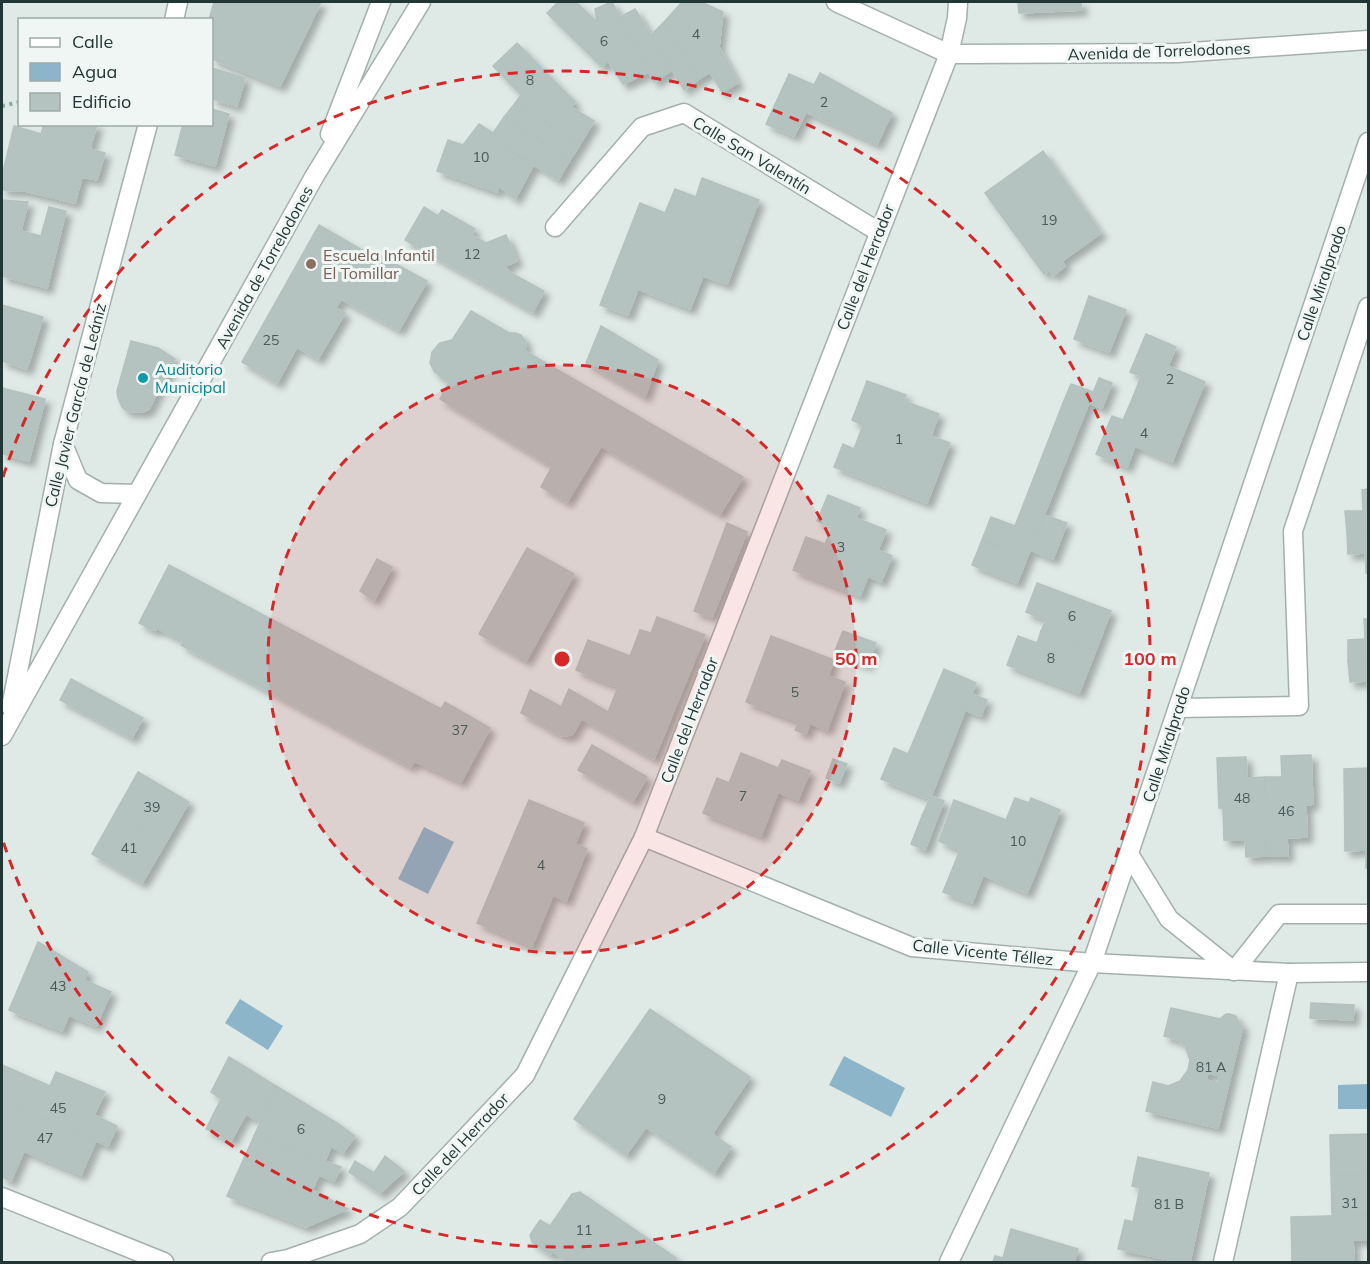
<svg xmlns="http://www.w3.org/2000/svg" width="1370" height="1264" font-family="Mulish,sans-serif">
  <defs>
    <filter id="shadow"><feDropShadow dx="5.5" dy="5.5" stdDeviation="3" flood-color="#0004"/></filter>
  </defs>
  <rect width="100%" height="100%" fill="#dfe9e6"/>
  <g fill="#8db5c9">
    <polygon points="424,827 454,842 428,894 398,879"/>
    <polygon points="240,999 283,1026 268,1050 225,1023"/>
    <polygon points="844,1056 905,1088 891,1117 829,1085"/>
    <polygon points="1368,1084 1368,1109 1338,1109 1338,1085"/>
  </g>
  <g fill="#b5c3c0" stroke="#b3c2be" stroke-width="1.5" fill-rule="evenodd" filter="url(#shadow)">
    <polygon points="214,2 321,2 280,86 212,59 212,20 209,20"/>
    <polygon points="558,2 576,2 597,22 595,9 612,2 649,72 623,84 608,61 602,67 547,13"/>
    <polygon points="682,2 701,2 723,12 719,47 738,83 722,92 710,72 699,79 664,22"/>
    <polygon points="1018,2 1081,2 1082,10 1019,13"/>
    <polygon points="635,9 672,70 654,82 620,17"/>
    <polygon points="664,22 699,79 684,90 651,35"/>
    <polygon points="517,43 575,102 571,107 594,121 579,146 516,102 521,95 493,66"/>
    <polygon points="212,68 245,78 237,106 212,99"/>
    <polygon points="820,73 892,113 877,144 806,112 794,136 766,124 789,74 814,85"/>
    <polygon points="516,102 579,146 570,160 504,117"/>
    <polygon points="212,109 229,114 215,166 175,155 183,124 212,124"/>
    <polygon points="504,117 570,160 558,180 505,147 508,143 493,133"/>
    <polygon points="44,124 97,124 90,149 105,153 97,180 82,177 75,203 25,191 2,190 2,176 14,126 41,134"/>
    <polygon points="479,124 508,143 505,147 533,166 515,199 499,186 497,192 437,171 448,140 463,145"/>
    <polygon points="1043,151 1101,233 1062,261 1065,266 1053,276 1049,270 1044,274 985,193"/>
    <polygon points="702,178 759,200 727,284 703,276 690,309 638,289 628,315 600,305 640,203 665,213 675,189 696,197"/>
    <polygon points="2,200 28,202 21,231 41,236 49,207 66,211 47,288 2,276"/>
    <polygon points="424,207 438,216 442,210 475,229 471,235 486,243 506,235 517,261 505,266 509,272 544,291 533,312 405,240"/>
    <polygon points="319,225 374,257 376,253 427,281 399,330 341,299 336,308 345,313 318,359 297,347 277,383 242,362"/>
    <polygon points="1089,296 1126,310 1109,352 1074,339"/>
    <polygon points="2,305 43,317 27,369 2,361"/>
    <polygon points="471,311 509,333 516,333 521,335 526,342 525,351 743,477 720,514 601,446 567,502 541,487 552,466 440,399 450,380 443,379 434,371 430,363 432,352 440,343 452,340"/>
    <polygon points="601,326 658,360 645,397 586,363"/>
    <polygon points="1146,334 1176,347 1168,366 1205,382 1189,420 1133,397 1141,376 1130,372"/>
    <polygon points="131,341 158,348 175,359 149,409 143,412 127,411 122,407 118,398 117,391"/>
    <polygon points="1099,378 1112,383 1102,408 1089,403"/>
    <polygon points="867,381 906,395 904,401 939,414 931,436 950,443 927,503 834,467 843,444 854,449 863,425 852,420"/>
    <polygon points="1071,384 1093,392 1086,410 1063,403"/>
    <polygon points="2,388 45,399 29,461 2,454"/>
    <polygon points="1133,397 1189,420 1172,462 1135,446 1127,467 1096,454 1112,416 1123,420"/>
    <polygon points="1063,403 1086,410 1027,558 982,540 991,517 1015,526"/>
    <polygon points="1368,489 1368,531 1347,532 1345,511 1363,511 1362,490"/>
    <polygon points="828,495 860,508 856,518 886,530 878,550 892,556 881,582 868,576 860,596 793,570 806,537 825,544 832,527 817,521"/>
    <polygon points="1044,515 1067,523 1053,559 1030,550"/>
    <polygon points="727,523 747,532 712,617 694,611"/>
    <polygon points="1368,531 1368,573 1366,573 1365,553 1348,554 1347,532"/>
    <polygon points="982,540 1027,558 1017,583 972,565"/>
    <polygon points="527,548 574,574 526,661 479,634"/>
    <polygon points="377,559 392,567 374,601 360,591"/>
    <polygon points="169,565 441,709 445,702 490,728 461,782 414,761 411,767 181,645 184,641 159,629 152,630 139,623"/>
    <polygon points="1037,583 1111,611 1096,650 1041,631 1046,620 1026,612"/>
    <polygon points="657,617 705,635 654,759 561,707 569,689 608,712 618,687 576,670 588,640 630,656 640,630 651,633"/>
    <polygon points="1364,619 1368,619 1368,660 1348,661 1348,640 1365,639"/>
    <polygon points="843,631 876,643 867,665 834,653"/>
    <polygon points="1041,631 1096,650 1079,693 1007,665 1018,636 1037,643"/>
    <polygon points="771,636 834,660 828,676 845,682 827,730 810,723 806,734 795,730 799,722 746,702"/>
    <polygon points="1360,660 1368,660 1368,702 1367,681 1350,682 1348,661"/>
    <polygon points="944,669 976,683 930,799 881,779 894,748 908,754"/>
    <polygon points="71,679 143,718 132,738 60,700"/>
    <polygon points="530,690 582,718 572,735 562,736 521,713"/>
    <polygon points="971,694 987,700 981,716 965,710"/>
    <polygon points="592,745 647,777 633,801 578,770"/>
    <polygon points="741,753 778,768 782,760 810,771 798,800 778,792 761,836 703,813 717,778 729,783"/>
    <polygon points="1311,755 1313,804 1306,805 1307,837 1287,838 1288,856 1266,856 1265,777 1282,777 1281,756"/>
    <polygon points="1246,757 1247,778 1265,777 1266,856 1246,857 1245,840 1224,840 1223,808 1219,808 1217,758"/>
    <polygon points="833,759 847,764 839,783 826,778"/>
    <polygon points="1368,768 1368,868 1366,868 1366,850 1345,851 1344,769"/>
    <polygon points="138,772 189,802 166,842 115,813"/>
    <polygon points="931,796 944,801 936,821 922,816"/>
    <polygon points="1015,798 1029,803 1031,798 1060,810 1041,859 945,825 954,800 1006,820"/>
    <polygon points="529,800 584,823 575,844 587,849 566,901 553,895 532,946 477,923"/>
    <polygon points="115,813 166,842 142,883 92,854"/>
    <polygon points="922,816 936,821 925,850 911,844"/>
    <polygon points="945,825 1041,859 1027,893 983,875 972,903 943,892 960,850 939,841"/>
    <polygon points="38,942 88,972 84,980 111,992 96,1026 69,1015 62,1031 9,1010"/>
    <polygon points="1311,1003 1354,1005 1353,1020 1310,1018"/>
    <path d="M1171,1008L1220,1019L1226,1014H1230L1236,1016L1239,1024L1243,1026L1218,1128L1146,1111L1153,1082L1168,1086L1180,1081L1188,1070L1190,1060L1185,1046L1178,1040L1164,1036ZM1208,1073L1220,1076L1218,1083L1206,1080Z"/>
    <polygon points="650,1009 750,1077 712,1134 731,1147 714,1173 646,1127 626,1155 574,1119"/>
    <polygon points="229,1057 276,1086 260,1122 246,1114 231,1141 206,1129 221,1099 211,1092"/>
    <polygon points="2,1065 50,1086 56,1072 105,1092 94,1115 117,1126 108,1146 2,1101"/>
    <polygon points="276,1086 337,1123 355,1136 343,1153 331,1146 325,1161 254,1136"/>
    <polygon points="2,1101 96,1141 81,1175 24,1151 11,1181 2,1177"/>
    <polygon points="1368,1134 1368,1175 1331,1175 1330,1135"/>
    <polygon points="254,1136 341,1167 334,1181 319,1175 312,1190 348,1209 306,1227 227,1196"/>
    <polygon points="385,1156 404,1171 380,1193 349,1172 355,1161 374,1173"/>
    <polygon points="1138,1157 1209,1173 1190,1262 1179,1262 1118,1249 1125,1220 1133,1222 1140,1188 1132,1186"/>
    <polygon points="1331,1175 1368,1175 1368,1215 1332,1216"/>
    <polygon points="580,1192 676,1258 673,1262 569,1262 552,1251 550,1255 532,1242 530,1235 540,1220 550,1226 572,1194"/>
    <polygon points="1368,1215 1368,1240 1353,1240 1354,1256 1292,1258 1291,1217"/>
    <polygon points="1011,1229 1078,1249 1074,1262 993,1262 995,1256 1003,1258"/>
    <polygon points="1354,1256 1354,1262 1292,1262 1292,1258"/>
  </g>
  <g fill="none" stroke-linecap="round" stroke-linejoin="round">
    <defs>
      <g id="service">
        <polyline points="1178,708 1299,706 1293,531 1368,307"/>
        <polyline points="1234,971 1279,914 1368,914"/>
      </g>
      <g id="minor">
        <polyline points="836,2 949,54 1177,53 1368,40"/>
        <polyline points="174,20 178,2"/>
        <polyline points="330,134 381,2"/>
        <polyline points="555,227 642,127 684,113 879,232"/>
        <polyline points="63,444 78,480 101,493 137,494"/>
        <polyline points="11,707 63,444 148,124"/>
        <polyline points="2,736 314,177 421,2"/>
        <polyline points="644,837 912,947 1092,963 1289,973 1368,972"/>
        <polyline points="1129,854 1169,919 1234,971"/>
        <polyline points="2,1197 164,1262"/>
        <polyline points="271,1262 288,1259 360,1234 400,1207 525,1075 644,837 949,54 957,18 958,2"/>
        <polyline points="949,1262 1092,963 1368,142"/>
        <polyline points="1223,1262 1289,973"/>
      </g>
    </defs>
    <use href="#service" stroke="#a3b0ad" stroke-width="21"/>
    <use href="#minor" stroke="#a3b0ad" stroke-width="21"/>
    <polyline stroke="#83a9a4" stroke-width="4" stroke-dasharray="3 4.5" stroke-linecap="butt" points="2,106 20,102"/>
    <use href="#service" stroke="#fff" stroke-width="18"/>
    <use href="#minor" stroke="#fff" stroke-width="18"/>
  </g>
  <circle cx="562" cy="659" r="294" fill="#d62828" fill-opacity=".12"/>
  <g fill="none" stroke="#d62828" stroke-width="3" stroke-dasharray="10 8">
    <circle cx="562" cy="659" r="294"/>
    <path d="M3 477A588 588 0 1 1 3 841"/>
  </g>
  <circle fill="#8d6e63" stroke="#eff6f4" stroke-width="2" cx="311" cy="264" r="6"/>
  <circle fill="#0f9aa8" stroke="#eff6f4" stroke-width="2" cx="143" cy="378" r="6"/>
  <g text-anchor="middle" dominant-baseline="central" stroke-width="6" stroke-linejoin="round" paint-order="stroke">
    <g font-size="14" fill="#475a58">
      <text x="696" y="34">4</text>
      <text x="604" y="41">6</text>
      <text x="530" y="80">8</text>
      <text x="824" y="102">2</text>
      <text x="481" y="157">10</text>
      <text x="1049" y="220">19</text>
      <text x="472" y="254">12</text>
      <text x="271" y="340">25</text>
      <text x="1170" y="379">2</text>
      <text x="1144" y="433">4</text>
      <text x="899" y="439">1</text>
      <text x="841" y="547">3</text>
      <text x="1072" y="616">6</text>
      <text x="1051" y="658">8</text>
      <text x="795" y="692">5</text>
      <text x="460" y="730">37</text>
      <text x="743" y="796">7</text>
      <text x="1242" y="798">48</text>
      <text x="152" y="807">39</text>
      <text x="1286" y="811">46</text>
      <text x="1018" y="841">10</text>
      <text x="129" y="848">41</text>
      <text x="541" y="865">4</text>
      <text x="58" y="986">43</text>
      <text x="1211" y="1067">81 A</text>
      <text x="662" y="1099">9</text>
      <text x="58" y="1108">45</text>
      <text x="301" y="1129">6</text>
      <text x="45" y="1138">47</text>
      <text x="1350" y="1203">31</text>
      <text x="1169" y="1204">81 B</text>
      <text x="584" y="1230">11</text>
    </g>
    <g font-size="16" fill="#223735" stroke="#eff6f4">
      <text transform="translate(1159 51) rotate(-2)">Avenida de Torrelodones</text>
      <text transform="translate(752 155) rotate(31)">Calle San Valentín</text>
      <text transform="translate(264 267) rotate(-61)">Avenida de Torrelodones</text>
      <text transform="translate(865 267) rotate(-69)">Calle del Herrador</text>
      <text transform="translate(1321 283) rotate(-71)">Calle Miralprado</text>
      <text transform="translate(75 405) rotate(-76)">Calle Javier García de Leániz</text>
      <text transform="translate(689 720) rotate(-69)">Calle del Herrador</text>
      <text transform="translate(1166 744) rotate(-72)">Calle Miralprado</text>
      <text transform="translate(983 952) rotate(6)">Calle Vicente Téllez</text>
      <text transform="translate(460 1144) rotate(-47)">Calle del Herrador</text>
    </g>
    <g font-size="16" fill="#785e54" stroke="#eff6f4" text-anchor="start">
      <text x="323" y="255">Escuela Infantil<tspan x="323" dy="18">El Tomillar</tspan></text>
    </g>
    <g font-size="16" fill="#0d838f" stroke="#eff6f4" text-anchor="start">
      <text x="155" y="369">Auditorio<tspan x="155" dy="18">Municipal</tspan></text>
    </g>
  </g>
  <circle cx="562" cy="659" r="9" fill="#d62828" stroke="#eff6f4" stroke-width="3"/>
  <g font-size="18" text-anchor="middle" font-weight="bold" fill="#d62828" stroke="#eff6f4" stroke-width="6" stroke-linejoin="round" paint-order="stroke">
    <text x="856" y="665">50 m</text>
    <text x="1150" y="665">100 m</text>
  </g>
  <rect width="1370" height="1264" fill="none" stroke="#223735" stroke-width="6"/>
  <rect x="18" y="18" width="195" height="108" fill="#eff6f4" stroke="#9daaa8" stroke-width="1.5"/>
  <rect x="30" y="38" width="30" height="9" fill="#ffffff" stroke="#9daaa8" stroke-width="1.5"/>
  <text x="72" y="48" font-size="18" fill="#223735">Calle</text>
  <rect x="30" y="63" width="30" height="18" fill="#8db5c9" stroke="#9daaa8" stroke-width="1.5"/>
  <text x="72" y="78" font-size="18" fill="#223735">Agua</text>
  <rect x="30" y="93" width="30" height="18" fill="#b5c3c0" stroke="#9daaa8" stroke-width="1.5"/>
  <text x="72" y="108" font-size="18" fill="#223735">Edificio</text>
</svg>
